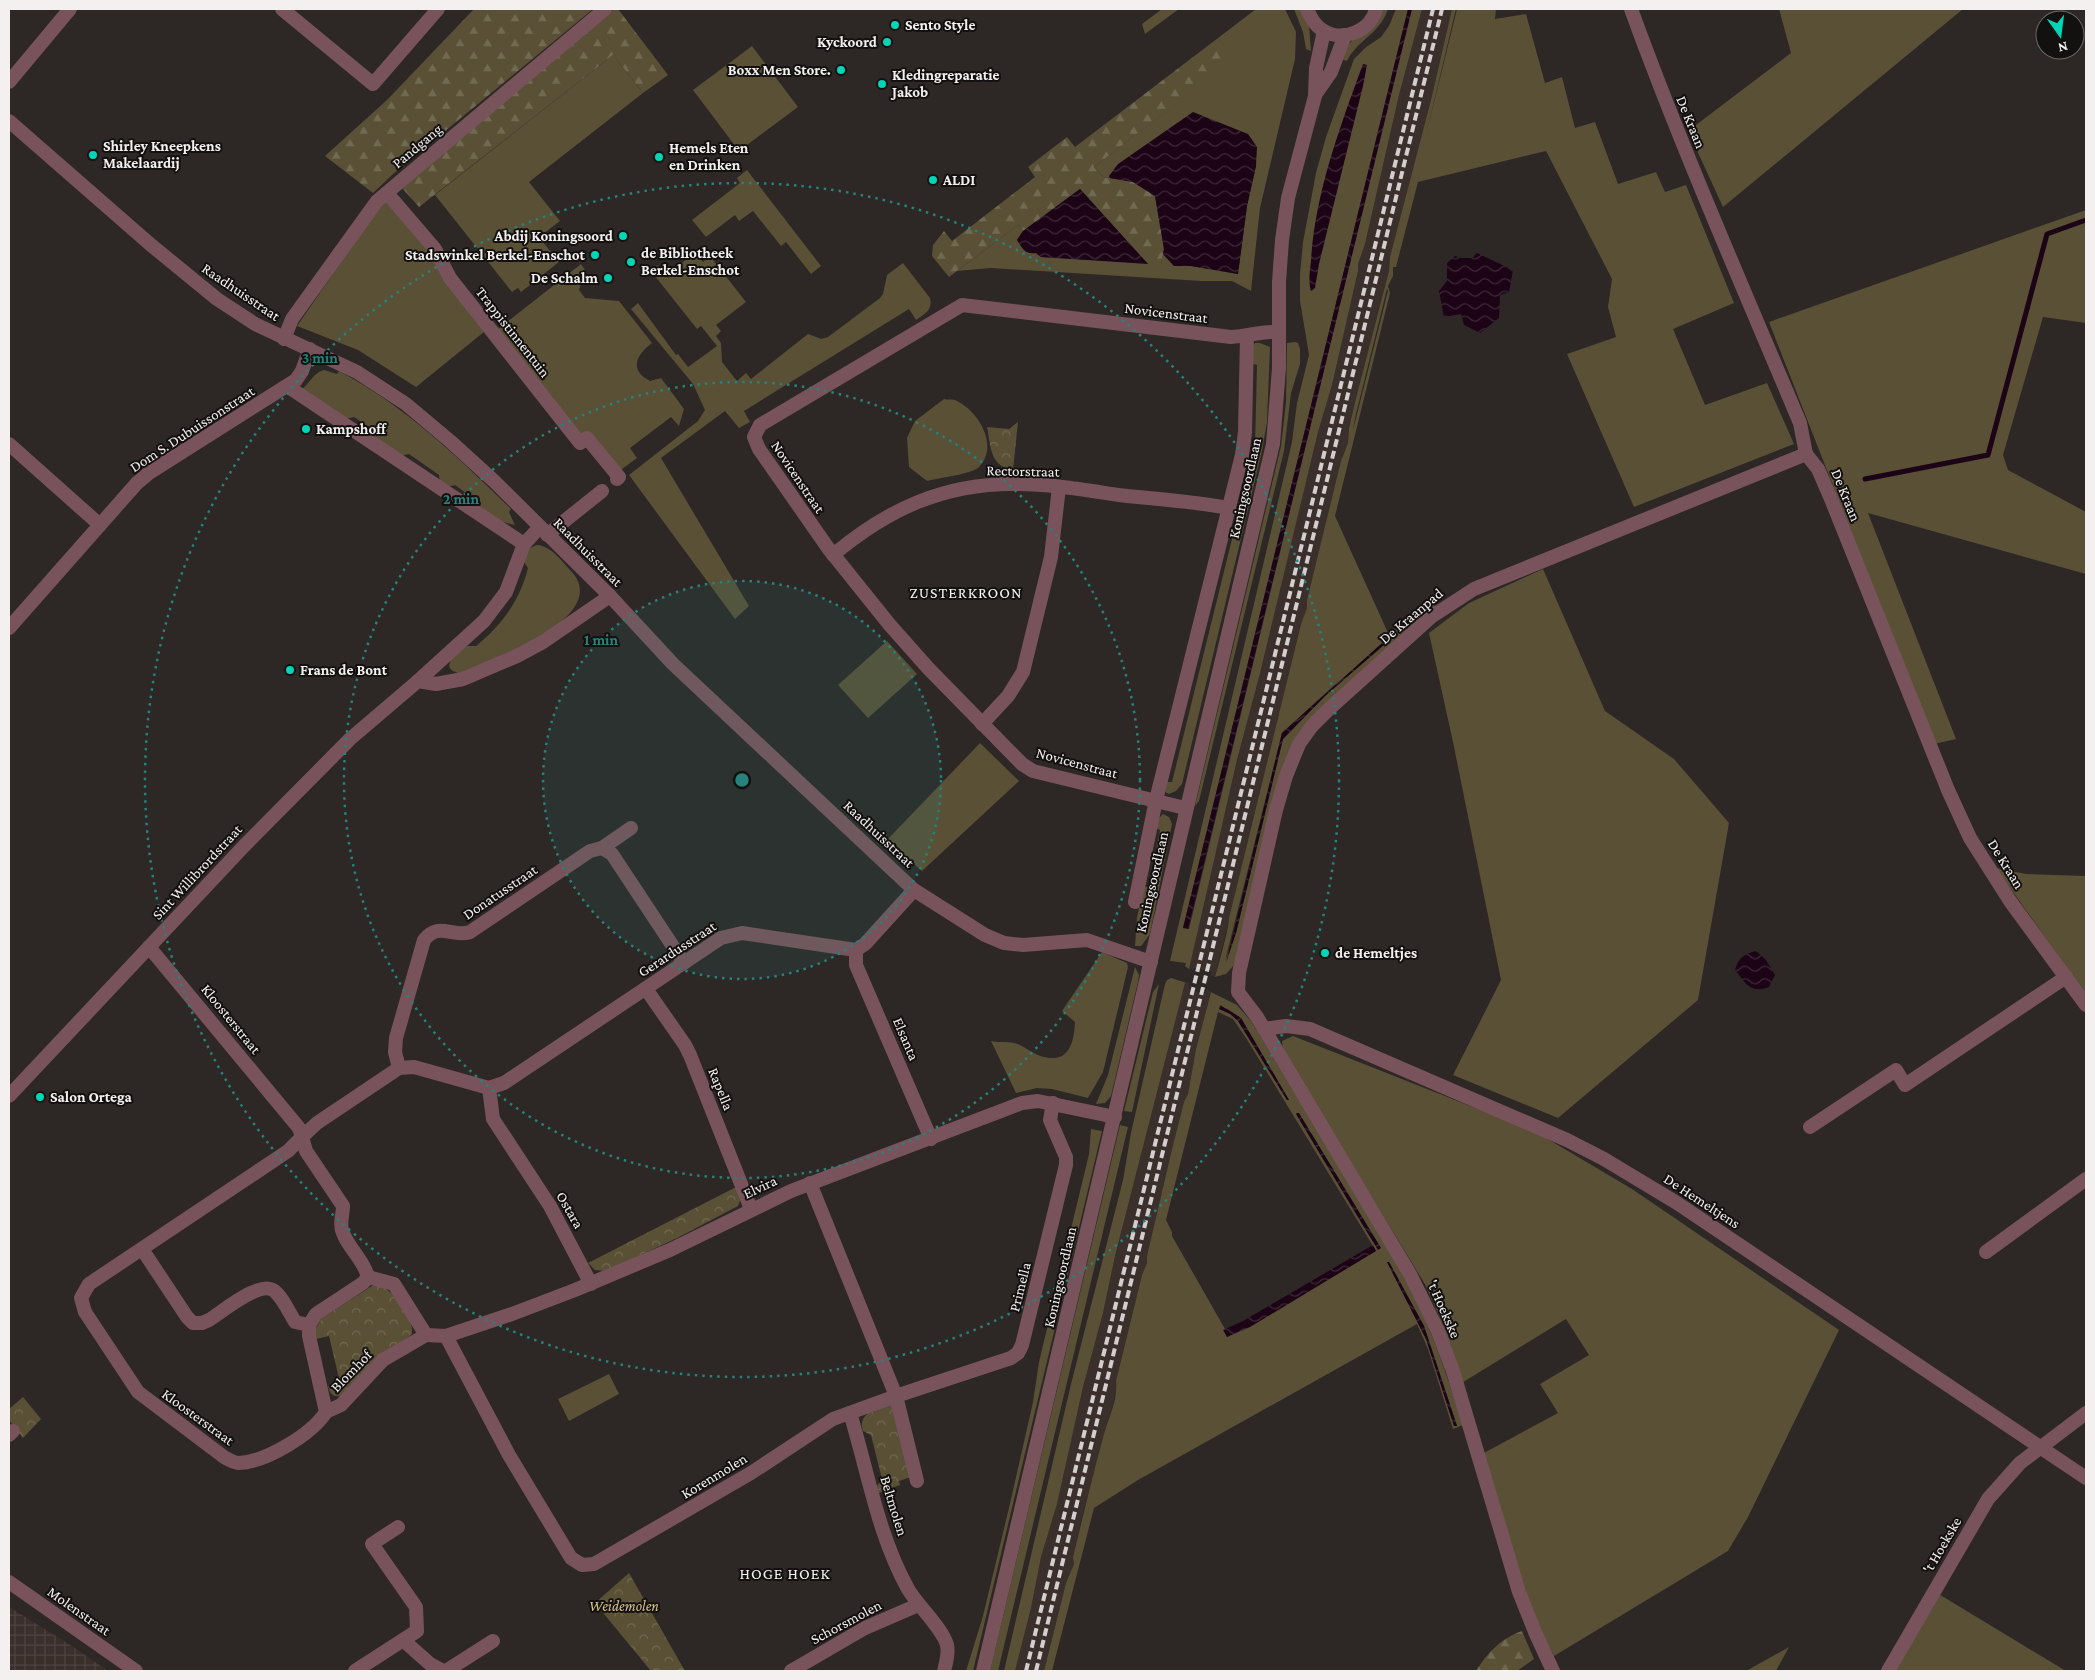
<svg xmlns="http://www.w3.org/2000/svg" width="2095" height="1680" font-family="'Crimson Pro',serif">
  <defs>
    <pattern id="industrial-grid" width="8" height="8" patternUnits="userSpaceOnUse" patternTransform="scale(1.25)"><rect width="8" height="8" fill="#3b2f2c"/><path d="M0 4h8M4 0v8" fill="none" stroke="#4e4341"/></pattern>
    <pattern id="forest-firs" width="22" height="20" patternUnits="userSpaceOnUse" patternTransform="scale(1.25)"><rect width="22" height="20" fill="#595036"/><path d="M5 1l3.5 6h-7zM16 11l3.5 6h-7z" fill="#716a53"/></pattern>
    <pattern id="park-crowns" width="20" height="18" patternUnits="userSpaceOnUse" patternTransform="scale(1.25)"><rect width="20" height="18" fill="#595036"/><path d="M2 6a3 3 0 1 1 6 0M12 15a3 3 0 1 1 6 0" fill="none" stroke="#716a53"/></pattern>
    <pattern id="water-waves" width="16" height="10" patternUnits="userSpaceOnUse" patternTransform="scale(1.25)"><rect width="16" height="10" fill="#1c0416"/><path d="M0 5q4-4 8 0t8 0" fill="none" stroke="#3e2938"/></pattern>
  </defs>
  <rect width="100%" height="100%" fill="#2d2726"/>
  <g fill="#3b2f2c">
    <polygon points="1422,9 1452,9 1431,100 1390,257 1389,271 1356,398 1349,428 1348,443 1343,455 1307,600 1307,608 1301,624 1229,918 1229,924 1226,932 1215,977 1210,975 1211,972 1194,968 1193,970 1189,969 1199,917 1318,432 1332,385 1358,271 1358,264 1365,244 1399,95"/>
    <polygon points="1185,983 1190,985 1189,990 1205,994 1206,990 1211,991 1196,1049 1188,1094 1184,1102 1172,1149 1147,1256 1147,1263 1142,1275 1116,1381 1116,1391 1109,1420 1084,1509 1073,1557 1074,1564 1066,1583 1044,1671 1015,1671 1031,1608 1041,1557 1057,1504 1083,1387 1103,1313 1115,1256"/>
  </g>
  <polygon fill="url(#industrial-grid)" points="9,1607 72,1646 108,1671 9,1671"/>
  <g fill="#595036" fill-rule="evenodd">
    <polygon points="1162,9 1179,9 1145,34 1142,24"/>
    <polygon points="1256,9 1285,9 1296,32 1295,59 1260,208 1251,291 1232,281 1201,281 991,268 957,271 1018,225 1023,231 1017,240 1041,257 1161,264 1163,254 1174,266 1191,266 1238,274 1247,206 1256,166 1109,176 1110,178 1103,177 1094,167 1234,59 1218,38"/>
    <polygon points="1294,9 1303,9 1309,25 1311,51 1306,49 1303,32"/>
    <path d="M1381,9H1388C1380,34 1358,39 1347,61L1341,59L1347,46Z"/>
    <polygon points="1396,9 1408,9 1183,928 1189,929 1409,18 1412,9 1422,9 1399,95 1365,244 1358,264 1358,271 1332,385 1318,432 1260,673 1237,760 1189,969 1185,966 1186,963 1170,961 1292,442 1297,403 1309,355 1300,301 1300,274 1303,242 1316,173 1326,137 1354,59 1365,48 1381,37 1389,26"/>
    <path d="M1452,9H1456L1426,135L1457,9H1496L1495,19L1526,14L1545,83L1562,77L1575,128L1595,122L1618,184L1656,172L1665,192L1686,185L1734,303L1673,329L1705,405L1767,383L1794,444L1634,507L1567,354L1616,337L1608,307L1612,279L1546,151L1418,182L1396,267H1393V276L1388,286L1390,293L1335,516L1389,635L1429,600L1435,597L1432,602L1436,607L1301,731L1235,964L1226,974L1215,977C1218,967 1230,924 1229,918L1301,624L1307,608V600L1341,461L1348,443L1349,428L1356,398L1389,271L1390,257L1431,100ZM1387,289L1388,291L1353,430L1355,418ZM1384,644L1325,696L1283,739L1236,933L1225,961L1282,733L1330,689Z"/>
    <polygon points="1779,9 1963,9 1723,207 1688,131 1791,53"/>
    <polygon points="752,46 798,107 739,151 693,90"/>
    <polygon points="613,55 643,93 529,182 560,221 539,237 559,262 521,292 518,288 512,292 435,195"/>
    <polygon points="747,170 821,266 811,274 786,242 781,246 753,211 739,221 735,215 706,237 692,220 740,183 737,178"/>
    <polygon points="386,200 430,251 448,283 484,332 416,387 358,350 297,326 380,206"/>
    <polygon points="2086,210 2086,323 2043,317 2003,455 2008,470 2086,512 2086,574 1868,513 1956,739 1934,744 1769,322"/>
    <path d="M696,252L703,262L710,256L746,302L716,325L721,331L716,336L721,343L722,362L737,381L746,373L751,379L808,334L821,339L828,337L880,298L883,294L887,275L903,263L930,298C933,310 925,314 916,320L909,309L744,411L750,422L739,428L725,411L661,458L749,606L735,619L629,475L698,421L705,410L693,384L631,309L638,303L676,355L678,354L688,367L717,346L701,326L697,329L651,271L658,265L666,275Z"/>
    <path d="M581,264L585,270L579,290L585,298L619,301L652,343C637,354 628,370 650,381L661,378L684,409L679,426L671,417L630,448L637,458L618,472L583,437L498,329Z"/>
    <polygon points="1295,342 1298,343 1300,349 1300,364 1291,393 1284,451 1199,801 1195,806 1281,446 1286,402 1287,343"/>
    <polygon points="1255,343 1260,343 1270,347 1267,422 1262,451 1182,784 1176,791 1169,794 1165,792 1167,782 1172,782 1255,446 1257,365 1253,364 1253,346"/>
    <path d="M324,370L337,374L339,371C405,406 458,457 511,509L509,512L515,525L499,521L479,509L477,501L455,485L447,487L440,483L439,475L409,454L400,456L376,439L374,430L354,417L346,419L302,389C310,383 314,372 324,370Z"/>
    <path d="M944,399C947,400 952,399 955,400C978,410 1000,446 979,467C972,474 939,478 927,481L909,467L907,438L915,421Z"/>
    <path d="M537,545C551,546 561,560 570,570C616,616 490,661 460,674L451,670L449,666L451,658L464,646H476C502,625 520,600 528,568L524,562L527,549Z"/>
    <polygon points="1543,569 1605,711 1674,759 1729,823 1698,1000 1558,1118 1453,1075 1501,980 1453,742 1429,633 1469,603"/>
    <polygon points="887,641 917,674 868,718 838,685"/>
    <polygon points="980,743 1019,781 922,871 887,840"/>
    <polygon points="1163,814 1169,817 1172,824 1150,934 1141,946 1135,946 1137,917 1144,887 1149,887 1160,830 1156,828 1157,820"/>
    <polygon points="1996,868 2026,874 2086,876 2086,995"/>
    <path d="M1102,952L1127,963L1128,967L1103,1072L1088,1098L1052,1089L1037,1088L1016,1093L991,1041C1000,1043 1007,1041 1014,1043C1023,1045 1030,1052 1038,1055C1067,1066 1074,1046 1075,1022L1062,1011Z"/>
    <polygon points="1135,967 1139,975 1138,982 1111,1096 1105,1103 1096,1104 1108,1075"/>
    <polygon points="1171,978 1190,984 1185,983 1115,1256 1103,1313 1083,1387 1057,1504 1041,1557 1031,1608 1015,1671 1004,1671 1071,1384 1123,1180 1131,1133 1165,984 1167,980"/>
    <polygon points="1159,984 1132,1112 1124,1111 1153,992"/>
    <path d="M1211,992L1237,1005L1251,1021L1402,1271C1429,1320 1446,1372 1463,1425L1453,1429L1428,1349L1417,1324L1138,1480L1094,1508L1052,1671H1044L1066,1583L1074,1564L1073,1557C1083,1516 1093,1474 1104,1434C1109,1417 1118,1399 1116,1381L1142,1275L1147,1263V1256L1172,1149L1184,1102L1188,1094L1196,1049ZM1226,1008L1241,1018L1289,1100H1287L1238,1021ZM1218,1012L1233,1019L1246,1038L1376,1251L1227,1337L1224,1330L1225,1329L1172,1236V1232L1166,1220ZM1296,1114L1324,1155L1380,1248L1378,1249L1367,1232ZM1387,1262H1389L1424,1326L1457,1426H1454L1426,1339Z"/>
    <path d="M1293,1036L1536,1132L1632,1189L1839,1330L1748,1517L1728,1551L1554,1656C1521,1593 1503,1522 1482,1454L1558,1413L1540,1384L1589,1355L1566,1319L1460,1384L1439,1316L1426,1286L1283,1050L1282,1041Z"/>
    <polygon points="1120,1125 1128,1127 998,1671 990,1671"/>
    <polygon points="1091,1129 1102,1131 973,1671 966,1671 983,1616 1009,1508 1033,1402 1039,1362 1089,1154"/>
    <polygon points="609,1374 619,1394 569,1421 558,1399"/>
    <polygon points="1937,1593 2066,1671 1891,1671"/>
    <polygon points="1789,1647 1776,1671 1746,1671"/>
  </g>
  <g fill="url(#forest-firs)">
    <polygon points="474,9 593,9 393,174 373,193 325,156 387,100"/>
    <polygon points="614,9 618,9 668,75 643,93 613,55 419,207 401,187"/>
    <polygon points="1218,38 1235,59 1094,167 1103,177 1133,182 1155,196 1164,249 1161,264 1148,264 1080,189 1023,231 1018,225 949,277 932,256 933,245 944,231 952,241 1035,177 1028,167 1067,137 1075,147"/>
    <path d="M1522,1631L1534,1659L1517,1671H1476C1488,1652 1500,1639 1522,1631Z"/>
  </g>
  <g fill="url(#park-crowns)">
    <path d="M1018,422L1013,470C989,466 991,446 987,427L1009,429Z"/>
    <polygon points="738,1186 741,1198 738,1206 677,1238 606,1271 595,1270 588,1263"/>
    <path d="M375,1284C390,1284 415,1319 412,1334L340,1396C332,1397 330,1393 328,1386L340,1383L329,1336L316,1339L315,1329L322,1318Z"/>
    <polygon points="23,1397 41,1419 23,1438 9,1420 9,1409"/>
    <path d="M893,1404L911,1477L899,1481L900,1485L879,1493L877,1486L882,1479L871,1435L863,1431C857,1411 879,1409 893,1404Z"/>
    <polygon points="629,1573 685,1671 651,1671 595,1603"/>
  </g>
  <g fill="url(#water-waves)">
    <polygon points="1408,9 1412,9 1188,929 1183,928 1185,920"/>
    <path d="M1363,64L1367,65L1363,86L1319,264L1315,288L1311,291C1308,281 1310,271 1311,261C1315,193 1340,127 1363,64Z"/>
    <polygon points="1193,112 1248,134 1257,147 1256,166 1247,206 1238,274 1191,266 1174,266 1163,254 1164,249 1155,196 1133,182 1110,178 1109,176 1118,164"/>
    <path d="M1080,189L1148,264L1041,257L1036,253C1025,255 1022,248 1017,240L1023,231Z"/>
    <polygon points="1477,253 1513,270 1509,292 1500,295 1499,318 1480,333 1464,325 1461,314 1444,317 1439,291 1447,281 1447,263 1455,256 1461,258 1472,258"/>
    <polygon points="1382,643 1384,645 1325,696 1283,739 1236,933 1226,963 1282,733"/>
    <path d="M1756,951L1766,960L1775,975L1769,987C1749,994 1746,983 1735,970C1738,958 1745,953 1756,951Z"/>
    <polygon points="1220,1005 1241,1018 1289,1100 1287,1100 1238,1021 1230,1014 1219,1009"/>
    <polygon points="1297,1113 1299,1113 1381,1248 1378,1250 1367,1232 1296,1114"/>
    <polygon points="1373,1245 1376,1251 1250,1327 1227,1337 1223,1330 1243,1321"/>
    <polygon points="1387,1262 1389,1262 1424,1326 1457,1426 1454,1426 1426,1339"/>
  </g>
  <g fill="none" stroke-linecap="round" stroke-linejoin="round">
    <polyline stroke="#1c0416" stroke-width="5" points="1865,479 1988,455 2047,234 2086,220"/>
    <g stroke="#79535b" stroke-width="14">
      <polyline points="282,9 373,84 438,9"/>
      <path d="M1631,9C1682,149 1742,285 1800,423L1806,454L1818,469L1831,499L1948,790L1970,838L2010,901L2086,1005"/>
      <polyline points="9,82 70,9"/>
      <polyline points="387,193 435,249 450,278 580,443 587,438 619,477 617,479"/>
      <polyline points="284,339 292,319 377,201 605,9"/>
      <polyline points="287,386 524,544"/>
      <polyline points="9,444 100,525"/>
      <polyline points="547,535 602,491"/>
      <path d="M833,555C888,509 944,483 1017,484C1051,484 1085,490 1119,495C1155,499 1192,501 1229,508"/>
      <polyline points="9,628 137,483 149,473 296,380 302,371 310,349"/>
      <polyline points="418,681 436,684 463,679 517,656 543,642 610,596"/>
      <polyline points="982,724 1008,696 1023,672 1051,557 1059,487"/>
      <path d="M1185,808L1033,771L1022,764L928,668L889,624L828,548L759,449L754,437L760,425L962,305L1231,337C1248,336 1263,331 1279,332"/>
      <polyline points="602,848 631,828"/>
      <polyline points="1135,902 1156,800 1242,455 1245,432 1247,336"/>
      <polyline points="149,947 299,1128 302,1137 317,1123 399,1068 414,1067 489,1088 504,1083 721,938 742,933 856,950 865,944 914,890"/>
      <polyline points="856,950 856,965 931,1139"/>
      <polyline points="646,989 685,1045 690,1055 751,1209"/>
      <polyline points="1264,1029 1286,1026 1310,1029 1567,1140 1604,1159 1677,1203 2086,1478"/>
      <path d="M399,1068L395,1052L396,1038L424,940C439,921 451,938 470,932L590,851L602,848L612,854L684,963"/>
      <polyline points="489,1088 493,1119 550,1206 591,1284"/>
      <polyline points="9,1096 244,846 350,739 418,681 484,621 506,592 524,544 540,527"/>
      <polyline points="1810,1127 1896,1070 1905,1085 2066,977"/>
      <path d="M302,1137L306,1151L343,1206C343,1214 339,1225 343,1233C349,1249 364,1260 368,1277L363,1283L316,1314L309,1325V1336L326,1412C312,1434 266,1462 239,1463C234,1463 229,1460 224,1457L138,1392L85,1312L81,1298L89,1284L288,1151Z"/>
      <path d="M142,1249L187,1317L193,1323H202L209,1320C222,1312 259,1281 273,1290C282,1296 289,1312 295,1322L309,1325"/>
      <polyline points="1986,1252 2086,1179"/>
      <polyline points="368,1277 394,1284 426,1335"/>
      <polyline points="426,1335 446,1336 512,1314 575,1290 670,1250 791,1191 1022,1103 1038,1101 1115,1117"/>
      <polyline points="446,1336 509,1455 571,1558 582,1565 594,1564 751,1473 833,1419 896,1396 810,1183"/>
      <polyline points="326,1412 341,1405 383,1360 426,1335"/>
      <path d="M850,1413C868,1472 878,1535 908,1589C918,1606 943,1629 947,1645C949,1654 946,1663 944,1671"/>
      <polyline points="9,1435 13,1431"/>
      <polyline points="917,1481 896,1396 1011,1358 1018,1353 1022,1345 1066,1165 1066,1157 1050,1120 1053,1103"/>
      <polyline points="9,1582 136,1671"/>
      <polyline points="403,1640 430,1664 443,1671"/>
      <polyline points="355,1671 417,1631 416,1607 372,1544 398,1527"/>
      <polyline points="446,1671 493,1641"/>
      <polyline points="791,1671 865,1628 918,1605"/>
      <polyline points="1553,1671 1535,1632 1519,1592 1453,1371 1437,1329 1410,1274 1257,1017 1238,992 1239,973 1276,810 1286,776 1299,744 1312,726 1329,709 1431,617 1474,589 1806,454"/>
      <polyline points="1888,1671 1988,1499 2020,1463 2086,1413"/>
    </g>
    <g stroke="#79535b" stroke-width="14">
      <path d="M1307,9C1311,18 1315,26 1324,31C1343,42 1371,31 1376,9"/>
      <polyline points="1315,95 1331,72 1345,35"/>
      <polyline points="9,121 151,245 217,299 255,324 357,372 406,404 450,441 494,481 610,596 673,664 914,890 985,935 1004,943 1023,945 1087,940 1151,962"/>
      <polyline points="983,1671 1273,444 1279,368 1279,282 1282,240 1288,198 1315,96 1316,68 1324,31"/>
    </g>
    <g stroke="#d4cfce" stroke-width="4" stroke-dasharray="8 4" stroke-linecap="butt">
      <polyline points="1026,1671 1433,9"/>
      <polyline points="1036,1671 1442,9"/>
    </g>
  </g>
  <circle cx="742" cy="780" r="199" fill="#26827b" fill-opacity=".12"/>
  <g fill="none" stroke="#26827b" stroke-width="2.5" stroke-dasharray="2.5 5">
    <circle cx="742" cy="780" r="199"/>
    <circle cx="742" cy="780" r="398"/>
    <circle cx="742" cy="780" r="597"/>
  </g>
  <g fill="#00d5b7" stroke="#131110" stroke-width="2">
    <circle cx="895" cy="25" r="5"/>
    <circle cx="887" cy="42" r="5"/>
    <circle cx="841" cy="70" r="5"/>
    <circle cx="882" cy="84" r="5"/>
    <circle cx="93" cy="155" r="5"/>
    <circle cx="659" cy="157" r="5"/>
    <circle cx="933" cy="180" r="5"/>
    <circle cx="623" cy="236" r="5"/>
    <circle cx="595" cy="255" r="5"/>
    <circle cx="631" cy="262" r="5"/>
    <circle cx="608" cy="278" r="5"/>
    <circle cx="306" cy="429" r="5"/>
    <circle cx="290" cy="670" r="5"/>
    <circle cx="1325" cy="953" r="5"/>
    <circle cx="40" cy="1097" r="5"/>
  </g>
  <g text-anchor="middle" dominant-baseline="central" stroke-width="4" stroke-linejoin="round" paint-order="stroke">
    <g font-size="15" font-weight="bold" fill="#f4f0ef" stroke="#131110" text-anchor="start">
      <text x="905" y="25">Sento Style</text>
      <text x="877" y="42" text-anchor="end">Kyckoord</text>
      <text x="831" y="70" text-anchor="end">Boxx Men Store.</text>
      <text x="892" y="75">Kledingreparatie<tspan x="892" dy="17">Jakob</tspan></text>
      <text x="103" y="146">Shirley Kneepkens<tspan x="103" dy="17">Makelaardij</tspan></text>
      <text x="669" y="148">Hemels Eten<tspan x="669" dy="17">en Drinken</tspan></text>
      <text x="943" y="180">ALDI</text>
      <text x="613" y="236" text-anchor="end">Abdij Koningsoord</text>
      <text x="641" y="253">de Bibliotheek<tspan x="641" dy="17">Berkel-Enschot</tspan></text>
      <text x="585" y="255" text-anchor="end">Stadswinkel Berkel-Enschot</text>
      <text x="598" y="278" text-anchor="end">De Schalm</text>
      <text x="316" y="429">Kampshoff</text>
      <text x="300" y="670">Frans de Bont</text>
      <text x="1335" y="953">de Hemeltjes</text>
      <text x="50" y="1097">Salon Ortega</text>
    </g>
    <g font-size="15" fill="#f4f0ef" stroke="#131110">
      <text transform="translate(1691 122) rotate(68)">De Kraan</text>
      <text transform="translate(417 146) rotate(-40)">Pandgang</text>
      <text transform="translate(241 292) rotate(34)">Raadhuisstraat</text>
      <text transform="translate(1166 313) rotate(7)">Novicenstraat</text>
      <text transform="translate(513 332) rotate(52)">Trappistinnentuin</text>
      <text transform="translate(192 429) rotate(-33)">Dom S. Dubuissonstraat</text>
      <text transform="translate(1023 471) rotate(1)">Rectorstraat</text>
      <text transform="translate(798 477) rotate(56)">Novicenstraat</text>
      <text transform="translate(1245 488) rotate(-77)">Koningsoordlaan</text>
      <text transform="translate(1846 495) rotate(68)">De Kraan</text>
      <text transform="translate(588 552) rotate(45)">Raadhuisstraat</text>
      <text transform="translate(1411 616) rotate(-40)">De Kraanpad</text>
      <text transform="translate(1077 763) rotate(15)">Novicenstraat</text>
      <text transform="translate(879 834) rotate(43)">Raadhuisstraat</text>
      <text transform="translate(2006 864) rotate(58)">De Kraan</text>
      <text transform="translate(197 872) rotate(-47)">Sint Willibrordstraat</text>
      <text transform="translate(1152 882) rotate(-77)">Koningsoordlaan</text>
      <text transform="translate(500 892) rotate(-34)">Donatusstraat</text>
      <text transform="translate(677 949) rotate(-33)">Gerardusstraat</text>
      <text transform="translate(231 1019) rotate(51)">Kloosterstraat</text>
      <text transform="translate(906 1039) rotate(67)">Elsanta</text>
      <text transform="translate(721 1089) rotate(68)">Rapella</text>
      <text transform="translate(760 1187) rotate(-25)">Elvira</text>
      <text transform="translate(1702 1201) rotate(33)">De Hemeltjens</text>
      <text transform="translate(570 1210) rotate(60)">Ostara</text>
      <text transform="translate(1060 1277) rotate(-77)">Koningsoordlaan</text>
      <text transform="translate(1020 1287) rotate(-76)">Primella</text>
      <text transform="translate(1444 1309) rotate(66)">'t Hoekske</text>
      <text transform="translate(351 1371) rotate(-46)">Blomhof</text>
      <text transform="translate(198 1417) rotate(36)">Kloosterstraat</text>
      <text transform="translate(714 1476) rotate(-31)">Korenmolen</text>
      <text transform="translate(894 1506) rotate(73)">Beltmolen</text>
      <text transform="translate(1942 1545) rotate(-60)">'t Hoekske</text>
      <text transform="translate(79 1611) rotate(35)">Molenstraat</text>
      <text transform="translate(846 1622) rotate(-28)">Schorsmolen</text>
    </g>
    <g font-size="15" font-style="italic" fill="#d6c183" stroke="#131110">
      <text x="624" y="1606">Weidemolen</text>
    </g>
    <g font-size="16" letter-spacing="1" fill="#f4f0ef" stroke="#131110">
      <text x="966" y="592">ZUSTERKROON</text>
      <text x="785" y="1573">HOGE HOEK</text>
    </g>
  </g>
  <circle cx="742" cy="780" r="8" fill="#26827b" stroke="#131110" stroke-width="2.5"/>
  <g font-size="15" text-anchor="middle" font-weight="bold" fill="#26827b" stroke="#131110" stroke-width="4" stroke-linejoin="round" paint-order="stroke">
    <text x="320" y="363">3 min</text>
    <text x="461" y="504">2 min</text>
    <text x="601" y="645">1 min</text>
  </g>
  <rect width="2095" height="1680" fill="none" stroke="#f4f0ef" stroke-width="20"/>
  <g transform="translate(2060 35) rotate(166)"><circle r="24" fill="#131110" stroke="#6d6a69"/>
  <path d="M0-4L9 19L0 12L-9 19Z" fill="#00d5b7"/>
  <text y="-8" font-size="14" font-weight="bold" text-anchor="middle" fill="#f4f0ef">N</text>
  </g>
</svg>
